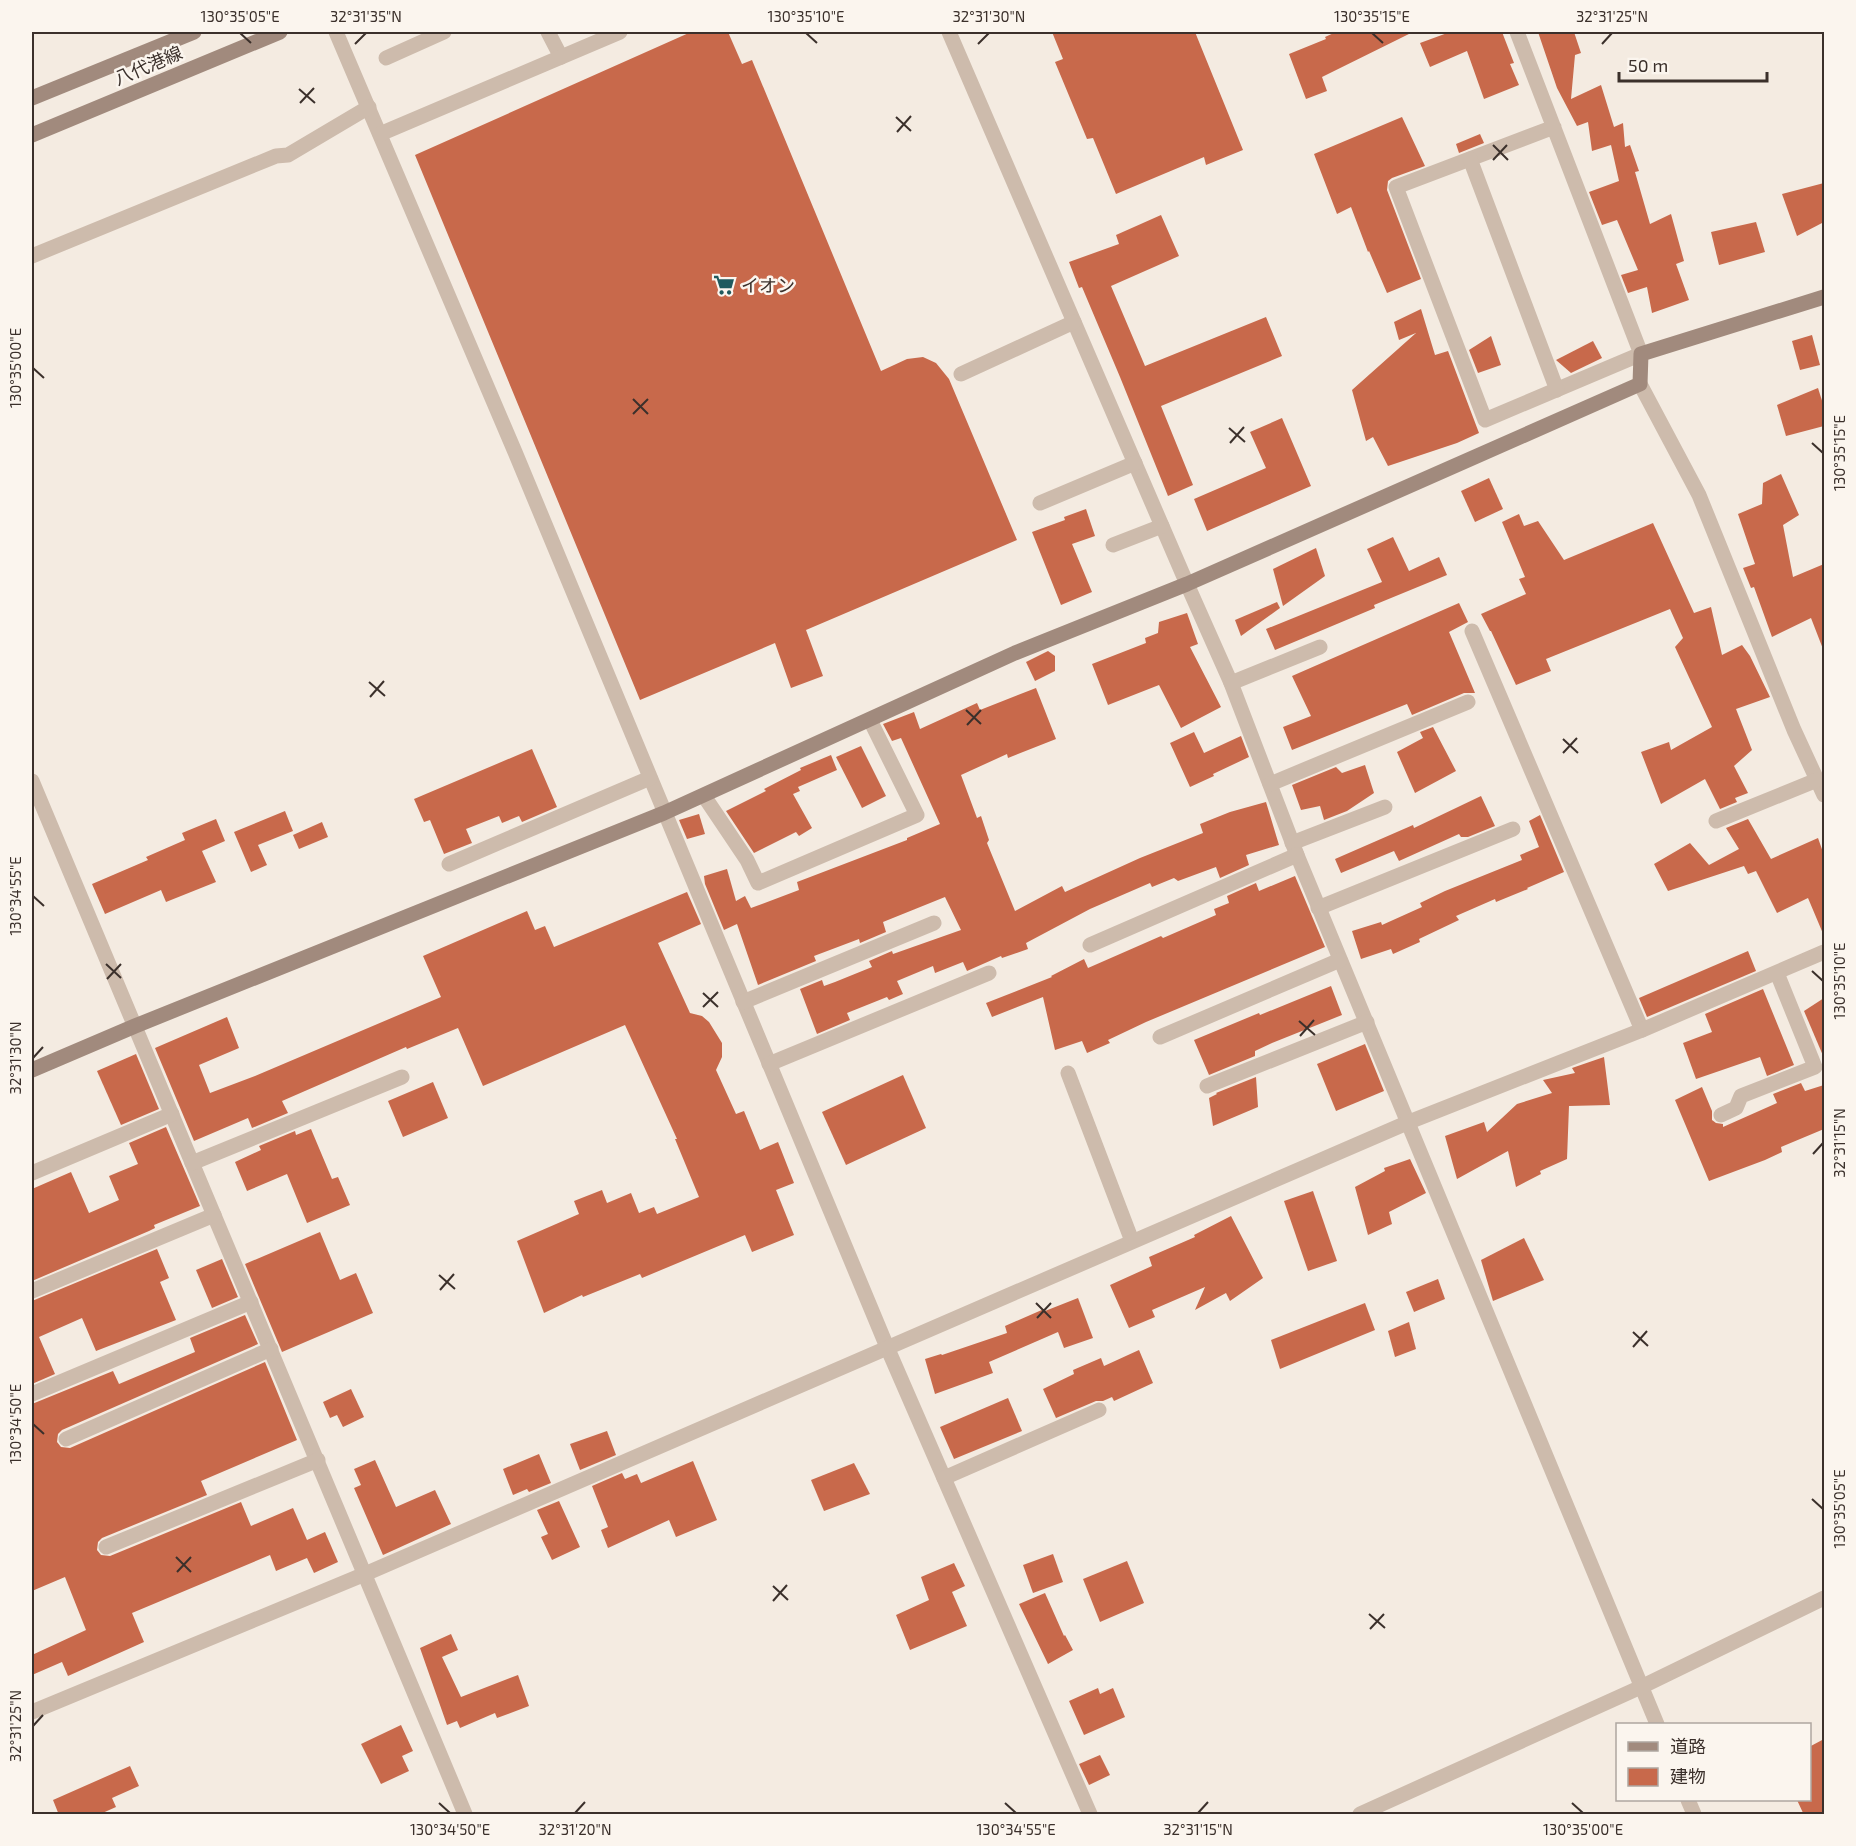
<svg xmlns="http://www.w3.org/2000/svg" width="1856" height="1846" font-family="'Exo 2','Noto Sans JP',sans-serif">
  <rect width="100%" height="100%" fill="#f4ebe1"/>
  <g fill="#c8694b">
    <polygon points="691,32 728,32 742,64 752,60 881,371 907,359 923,357 936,363 949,379 1017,540 806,630 823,676 791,688 775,643 640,700 415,155"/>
    <polygon points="1052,32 1195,32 1243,150 1206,165 1204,157 1116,194 1093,138 1087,139 1055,62 1063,59"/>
    <polygon points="1336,32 1413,32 1322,77 1327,91 1306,99 1289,54 1326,39 1325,37"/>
    <polygon points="1450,32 1502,32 1514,63 1510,64 1519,85 1484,99 1467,51 1430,67 1420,43"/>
    <polygon points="1538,32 1574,32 1581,53 1575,55 1571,99 1601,85 1614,127 1623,123 1625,147 1630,145 1639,171 1635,172 1650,224 1671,214 1684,261 1676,264 1689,300 1652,313 1647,287 1628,293 1621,275 1638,270 1617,220 1602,225 1589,192 1619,181 1611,145 1592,151 1588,122 1577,126 1557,88"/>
    <polygon points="1402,117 1425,166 1392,178 1388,181 1387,190 1421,279 1387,293 1369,251 1368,252 1351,207 1337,214 1314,154"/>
    <polygon points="1480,134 1484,143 1459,153 1456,144"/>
    <polygon points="1824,183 1824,222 1797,236 1782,194"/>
    <polygon points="1161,215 1179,256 1111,286 1145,366 1266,317 1282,356 1161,406 1193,485 1168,496 1120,377 1082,287 1079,288 1069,262 1119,244 1116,235"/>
    <polygon points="1756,222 1765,252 1719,265 1711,232"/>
    <polygon points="1421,309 1435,355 1448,351 1479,433 1457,443 1388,466 1373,437 1366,441 1352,390 1416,333 1399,340 1394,322"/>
    <polygon points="1812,335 1820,365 1800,370 1792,341"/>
    <polygon points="1491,336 1501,365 1478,373 1469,350"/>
    <polygon points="1593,341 1602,358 1571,373 1556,360"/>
    <polygon points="1818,388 1824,407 1824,426 1786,436 1777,405"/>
    <polygon points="1282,418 1311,486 1207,531 1194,499 1266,468 1250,432"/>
    <polygon points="1781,474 1799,515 1783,525 1793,577 1824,564 1824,649 1823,649 1811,618 1772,637 1754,587 1751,588 1743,568 1755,564 1738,514 1762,504 1763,483"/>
    <polygon points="1489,478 1503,509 1475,522 1461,491"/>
    <polygon points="1086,509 1095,536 1072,544 1092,592 1061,605 1032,532 1065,520 1064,517"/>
    <polygon points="1519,514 1524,526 1538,521 1564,560 1653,523 1694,613 1711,607 1722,655 1742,645 1750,656 1770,697 1736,709 1752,750 1734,766 1748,793 1735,798 1737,802 1720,809 1705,779 1661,804 1641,752 1669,742 1671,750 1712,727 1675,647 1683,638 1670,609 1546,659 1551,671 1516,685 1491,631 1490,631 1481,614 1526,594 1519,579 1525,577 1502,522"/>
    <polygon points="1393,537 1409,571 1439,557 1447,575 1374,605 1375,608 1275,650 1266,629 1382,582 1367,549"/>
    <polygon points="1316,548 1325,576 1283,606 1273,569"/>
    <polygon points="1277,602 1280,608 1241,636 1235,620"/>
    <polygon points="1459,603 1468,622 1449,632 1475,693 1464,693 1412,715 1407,704 1292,750 1283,727 1311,716 1292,676"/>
    <polygon points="1187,613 1198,644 1190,647 1221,707 1181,728 1159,685 1108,705 1092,664 1146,643 1145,638 1158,633 1159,622"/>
    <polygon points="1048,651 1055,656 1055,671 1035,681 1026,662"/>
    <polygon points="1036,688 1056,739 1008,758 1007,754 961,775 977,818 981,816 989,840 987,843 1015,911 1062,886 1065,892 1140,858 1203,833 1200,824 1230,812 1266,802 1279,845 1246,855 1249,865 1220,878 1216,867 1178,881 1174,878 1152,887 1150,883 1090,909 1026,943 1028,949 1002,958 1001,956 967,971 963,962 935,973 933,966 897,981 903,994 889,1000 887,997 847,1013 850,1020 817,1034 800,989 822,980 824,986 835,982 872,967 869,961 892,951 893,954 961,930 945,897 883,922 886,932 860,943 859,939 814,956 816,961 758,985 737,924 724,930 705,884 704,876 727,869 736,901 745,896 751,908 799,890 797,882 907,840 907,838 940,824 901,738 892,741 883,724 914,712 920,729 977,703 980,710"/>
    <polygon points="1433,727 1456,771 1415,793 1397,752 1423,738 1420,732"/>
    <polygon points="1194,732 1204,753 1241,736 1249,757 1213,774 1214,776 1190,787 1170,743"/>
    <polygon points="861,746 886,796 862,808 836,757"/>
    <polygon points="532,749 557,807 522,822 519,816 502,823 499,816 466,829 472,843 444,854 430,820 424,822 414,799"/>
    <polygon points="831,755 837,770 798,787 800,791 793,794 812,828 799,836 796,832 754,853 726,811 766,791 764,789 801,770 800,768"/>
    <polygon points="1365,765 1374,793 1347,811 1324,820 1320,806 1301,810 1292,785 1336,767 1342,773"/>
    <polygon points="1481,796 1495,826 1468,837 1461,837 1459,834 1399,861 1394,851 1341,873 1335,859 1413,825 1414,828"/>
    <polygon points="285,811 293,831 258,845 267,865 251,872 234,832"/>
    <polygon points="699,814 705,834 687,839 679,820"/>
    <polygon points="1540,815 1564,872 1527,888 1528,889 1496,902 1495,899 1456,916 1459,920 1419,939 1420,942 1393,954 1391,949 1361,959 1352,931 1381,922 1382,925 1422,907 1420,903 1445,891 1522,860 1520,855 1539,847 1529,821"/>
    <polygon points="216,819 225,841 202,851 216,882 166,902 161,890 105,914 92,884 148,860 146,857 185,840 182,833"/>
    <polygon points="1748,819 1771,859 1818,838 1824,855 1824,936 1808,898 1777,913 1756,871 1748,874 1744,866 1668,891 1654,864 1690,843 1709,865 1739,849 1726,828"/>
    <polygon points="322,822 328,837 299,849 293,835"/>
    <polygon points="1295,876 1325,947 1146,1022 1108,1040 1110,1043 1087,1053 1082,1041 1055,1050 1043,997 992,1017 986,1003 1052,977 1051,976 1084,959 1088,968 1161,936 1163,938 1216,915 1214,909 1229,903 1227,896 1256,883 1259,891"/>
    <polygon points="687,892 701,924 658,943 690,1013 702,1016 709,1022 722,1043 722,1057 716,1070 736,1114 744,1111 760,1150 778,1142 794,1183 776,1190 794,1235 752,1252 745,1235 642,1278 640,1274 583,1297 582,1295 544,1313 517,1241 579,1214 574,1201 602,1190 607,1203 631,1193 639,1213 654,1207 657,1214 699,1197 675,1139 677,1139 625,1025 483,1086 458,1028 407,1049 406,1047 282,1101 288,1113 252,1128 248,1118 194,1141 155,1048 227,1017 239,1048 199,1065 210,1093 255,1076 441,997 423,956 527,911 535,930 545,926 554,947"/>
    <polygon points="1748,951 1756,971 1647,1017 1639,998"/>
    <polygon points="1331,986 1342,1015 1272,1043 1255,1051 1255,1056 1209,1075 1194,1040 1259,1013 1260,1015"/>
    <polygon points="1763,989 1794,1065 1767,1076 1760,1057 1696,1079 1683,1043 1712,1032 1705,1014"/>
    <polygon points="1824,998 1824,1058 1804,1011"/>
    <polygon points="1365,1044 1384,1091 1336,1111 1317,1064"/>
    <polygon points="136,1054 159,1109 121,1125 97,1071"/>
    <polygon points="1604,1057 1610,1105 1569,1106 1567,1159 1540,1171 1541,1174 1516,1187 1508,1151 1457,1179 1445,1136 1484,1122 1487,1132 1517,1104 1552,1093 1543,1080 1575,1073 1572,1068"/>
    <polygon points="903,1075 926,1128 846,1165 822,1112"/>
    <polygon points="1256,1077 1258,1107 1213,1126 1209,1098 1217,1094 1216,1093"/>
    <polygon points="433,1082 448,1118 403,1137 388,1101"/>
    <polygon points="1801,1083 1805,1091 1824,1085 1824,1129 1781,1147 1782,1152 1765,1160 1709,1181 1675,1100 1702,1087 1712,1111 1712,1120 1716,1123 1723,1124 1723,1127 1777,1103 1773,1094"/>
    <polygon points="166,1127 200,1206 154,1225 155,1228 149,1231 32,1281 32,1189 71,1172 89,1213 119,1200 109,1176 138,1164 129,1143"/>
    <polygon points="311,1129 332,1179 338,1177 350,1205 307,1223 287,1174 247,1191 235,1162 261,1150 259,1146 295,1131 296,1135"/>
    <polygon points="1410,1159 1426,1193 1389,1212 1392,1224 1368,1235 1355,1187 1385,1171 1384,1168"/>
    <polygon points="1313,1191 1337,1261 1308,1271 1284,1201"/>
    <polygon points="1231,1216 1263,1278 1230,1301 1226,1293 1195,1310 1205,1287 1152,1310 1155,1317 1129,1328 1110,1285 1152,1266 1149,1257 1195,1237 1194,1235"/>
    <polygon points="320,1232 340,1280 356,1273 373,1313 282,1352 245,1264"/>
    <polygon points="1524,1238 1544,1280 1493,1301 1481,1260"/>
    <polygon points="157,1249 169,1278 160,1282 176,1320 96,1351 82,1318 39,1337 55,1374 32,1384 32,1301"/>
    <polygon points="222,1259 238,1297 212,1308 196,1270"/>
    <polygon points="1438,1279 1445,1299 1414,1312 1406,1292"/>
    <polygon points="1078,1298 1093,1338 1064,1348 1058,1332 989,1362 993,1373 935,1394 925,1359 941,1354 942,1355 1007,1333 1005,1326 1044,1309 1045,1311"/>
    <polygon points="1365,1303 1375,1330 1280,1369 1271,1340"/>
    <polygon points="245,1315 258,1344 62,1430 58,1434 57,1442 61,1447 70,1448 265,1362 297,1440 201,1481 207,1495 102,1538 98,1542 97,1550 101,1555 110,1556 241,1502 251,1526 293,1508 307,1540 325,1532 338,1562 314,1573 307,1558 276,1571 270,1555 132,1613 144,1642 68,1676 62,1662 32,1675 32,1655 86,1630 65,1577 32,1591 32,1404 113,1371 119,1384 195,1352 190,1338"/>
    <polygon points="1409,1322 1416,1349 1395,1357 1388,1331"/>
    <polygon points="1139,1350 1153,1383 1114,1401 1112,1397 1103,1401 1096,1401 1056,1418 1043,1389 1074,1374 1073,1370 1101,1358 1104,1366"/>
    <polygon points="351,1389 364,1417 343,1427 337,1415 330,1418 323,1402"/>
    <polygon points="1008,1398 1022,1431 954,1459 940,1427"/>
    <polygon points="607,1431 616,1455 580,1470 570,1444"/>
    <polygon points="539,1454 551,1483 529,1492 527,1489 513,1495 503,1469"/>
    <polygon points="375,1460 396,1507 435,1490 451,1524 383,1555 354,1488 361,1485 354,1469"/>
    <polygon points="693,1461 717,1520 676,1537 669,1520 608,1548 601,1530 608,1527 592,1486 622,1473 625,1479 637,1474 641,1483"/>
    <polygon points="854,1463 870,1494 824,1511 811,1480"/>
    <polygon points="559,1501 580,1547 552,1560 541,1537 548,1534 537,1510"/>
    <polygon points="1053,1554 1063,1582 1033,1593 1023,1565"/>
    <polygon points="1127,1561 1144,1603 1100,1622 1083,1579"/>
    <polygon points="954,1563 965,1586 952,1592 967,1626 910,1650 896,1615 929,1600 921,1577"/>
    <polygon points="1045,1593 1064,1636 1065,1635 1073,1650 1048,1664 1019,1604"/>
    <polygon points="451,1634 458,1650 442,1657 461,1697 518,1675 529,1706 497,1718 495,1713 460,1728 457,1721 447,1725 420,1648"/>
    <polygon points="1098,1688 1100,1694 1113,1688 1125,1717 1084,1735 1069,1701"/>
    <polygon points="401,1725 413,1751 402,1756 409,1771 381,1784 361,1744"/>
    <polygon points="1824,1739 1824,1815 1804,1815 1797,1800 1809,1800 1809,1747"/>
    <polygon points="1100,1755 1110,1775 1089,1785 1079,1764"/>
    <polygon points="130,1766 139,1786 112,1798 116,1807 98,1815 59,1815 53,1800"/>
  </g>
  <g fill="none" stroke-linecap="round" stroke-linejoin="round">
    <g stroke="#cdbbac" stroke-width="15">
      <polyline points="336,32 515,452 887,1347 1090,1814"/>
      <polyline points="548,32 561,57"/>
      <polyline points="949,32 1187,584 1231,683 1297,855 1657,1724"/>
      <polyline points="1517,32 1641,354 1485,420 1396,187 1554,127"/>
      <polyline points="386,58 444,32"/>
      <polyline points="380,134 620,32"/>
      <polyline points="1470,159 1557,390"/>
      <polyline points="32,256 276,156 288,155 369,107"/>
      <polyline points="961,374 1074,322"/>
      <polyline points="1640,384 1699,495 1794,730 1824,795"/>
      <polyline points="1040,503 1135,463"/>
      <polyline points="1113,545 1162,526"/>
      <polyline points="1472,631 1642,1030"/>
      <polyline points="1231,683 1320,647"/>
      <polyline points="32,781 465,1814"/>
      <polyline points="1270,784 1468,702"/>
      <polyline points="704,796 747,860 758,883 917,815 870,720"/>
      <polyline points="1716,821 1817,780"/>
      <polyline points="1292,843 1385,807"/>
      <polyline points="449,864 650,778"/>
      <polyline points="1318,908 1513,829"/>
      <polyline points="1090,945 1297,855"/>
      <polyline points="743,1002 934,923"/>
      <polyline points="1160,1037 1340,960"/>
      <polyline points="769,1064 989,973"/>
      <polyline points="1068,1073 1132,1241"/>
      <polyline points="1207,1086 1367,1022"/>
      <polyline points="1721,1115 1736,1108 1741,1096 1815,1067 1777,973"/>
      <polyline points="192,1163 402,1077"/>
      <polyline points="32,1173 172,1114"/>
      <polyline points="32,1291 214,1215"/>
      <polyline points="32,1394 251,1302"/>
      <polyline points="66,1439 271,1349"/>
      <polyline points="944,1478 1099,1410"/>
      <polyline points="106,1547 318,1460"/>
      <polyline points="32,1712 365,1574 1409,1122 1642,1030 1824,952"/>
      <polyline points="1688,1800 1694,1814"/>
      <polyline points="1360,1814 1641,1687 1824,1598"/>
    </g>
    <g stroke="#a18a7d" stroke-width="15">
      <polyline points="32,98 194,32"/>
      <polyline points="32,135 280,32"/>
      <polyline points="32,1070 135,1026 664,813 1015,653 1187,584 1640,384 1641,354 1824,297"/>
    </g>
  </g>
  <path fill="none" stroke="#3b302b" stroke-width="2" d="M240,33L251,43M806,33L817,43M1372,33L1383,43M355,44L366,33M978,44L989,33M1602,44L1612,33M299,89L315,103M300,103L314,88M896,117L911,131M897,132L911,116M1493,145L1508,160M1493,160L1507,145M33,368L44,378M633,399L648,414M633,414L648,399M1229,428L1245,442M1230,443L1244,427M1812,443L1823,453M369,682L385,696M370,697L384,681M966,710L981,724M967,725L981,710M1563,739L1578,753M1563,753L1577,738M33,896L44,906M106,964L121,978M1812,971L1823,981M107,979L121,964M703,993L718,1007M703,1007L718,992M1299,1021L1315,1035M1300,1036L1314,1020M33,1058L43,1047M1813,1154L1823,1143M439,1275L455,1289M440,1290L454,1274M1036,1303L1051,1318M1037,1318L1051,1303M1633,1332L1648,1346M1633,1347L1647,1331M33,1424L44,1434M1812,1499L1823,1509M176,1557L191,1572M177,1572L191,1557M773,1586L788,1600M773,1601L787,1585M1369,1614L1385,1628M1370,1629L1384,1614M33,1726L43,1715M439,1803L450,1813M1005,1803L1016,1813M1572,1803L1583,1813M575,1813L585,1802M1198,1813L1208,1802"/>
  <defs>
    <symbol id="supermarket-bare" viewBox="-9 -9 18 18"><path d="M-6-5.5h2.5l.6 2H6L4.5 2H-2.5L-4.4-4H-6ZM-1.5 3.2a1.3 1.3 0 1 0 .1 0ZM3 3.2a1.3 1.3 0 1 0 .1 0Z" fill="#1f5a5e" stroke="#fbf5ee" stroke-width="2.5" paint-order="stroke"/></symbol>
  </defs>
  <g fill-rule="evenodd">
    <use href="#supermarket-bare" x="709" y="270" width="30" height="30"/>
  </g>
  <g text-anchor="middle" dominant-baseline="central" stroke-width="5" stroke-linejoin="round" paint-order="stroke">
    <g font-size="18" fill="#3b302b" stroke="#fbf5ee">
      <text transform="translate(148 65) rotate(-23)">八代港線</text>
    </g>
    <g font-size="18" fill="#3b302b" stroke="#fbf5ee" text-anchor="start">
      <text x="741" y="285">イオン</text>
    </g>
  </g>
  <rect width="1856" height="1846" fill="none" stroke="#fbf5ee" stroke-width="66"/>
  <rect x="1616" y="1723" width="195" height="78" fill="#fbf5ee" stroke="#aea6a0" stroke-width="1.5"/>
  <rect x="1628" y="1742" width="30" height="9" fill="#a18a7d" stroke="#aea6a0" stroke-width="1.5"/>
  <text x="1670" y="1753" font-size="18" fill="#3b302b">道路</text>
  <rect x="1628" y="1768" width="30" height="18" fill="#c8694b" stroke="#aea6a0" stroke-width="1.5"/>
  <text x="1670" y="1783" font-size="18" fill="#3b302b">建物</text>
  <path d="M1619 72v9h148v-9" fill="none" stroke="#3b302b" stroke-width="3"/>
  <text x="1628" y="72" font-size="18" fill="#3b302b" stroke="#fbf5ee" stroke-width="4.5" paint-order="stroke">50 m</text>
  <rect x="33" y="33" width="1790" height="1780" fill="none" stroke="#3b302b" stroke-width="2"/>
  <g font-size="15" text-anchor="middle" fill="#3b302b">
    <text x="240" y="22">130°35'05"E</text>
    <text x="366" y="22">32°31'35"N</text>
    <text x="806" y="22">130°35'10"E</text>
    <text x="989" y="22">32°31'30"N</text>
    <text x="1372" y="22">130°35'15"E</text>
    <text x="1612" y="22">32°31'25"N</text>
    <text transform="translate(16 368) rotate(-90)" y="5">130°35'00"E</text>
    <text transform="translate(1840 453) rotate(-90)" y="5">130°35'15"E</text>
    <text transform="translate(16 896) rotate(-90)" y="5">130°34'55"E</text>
    <text transform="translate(1840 981) rotate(-90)" y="5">130°35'10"E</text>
    <text transform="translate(16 1058) rotate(-90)" y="5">32°31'30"N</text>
    <text transform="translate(1840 1143) rotate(-90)" y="5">32°31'15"N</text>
    <text transform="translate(16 1424) rotate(-90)" y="5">130°34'50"E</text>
    <text transform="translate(1840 1509) rotate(-90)" y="5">130°35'05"E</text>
    <text transform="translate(16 1726) rotate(-90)" y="5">32°31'25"N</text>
    <text x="450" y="1835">130°34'50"E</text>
    <text x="575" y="1835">32°31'20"N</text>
    <text x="1016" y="1835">130°34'55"E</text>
    <text x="1198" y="1835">32°31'15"N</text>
    <text x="1583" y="1835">130°35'00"E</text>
  </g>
</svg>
